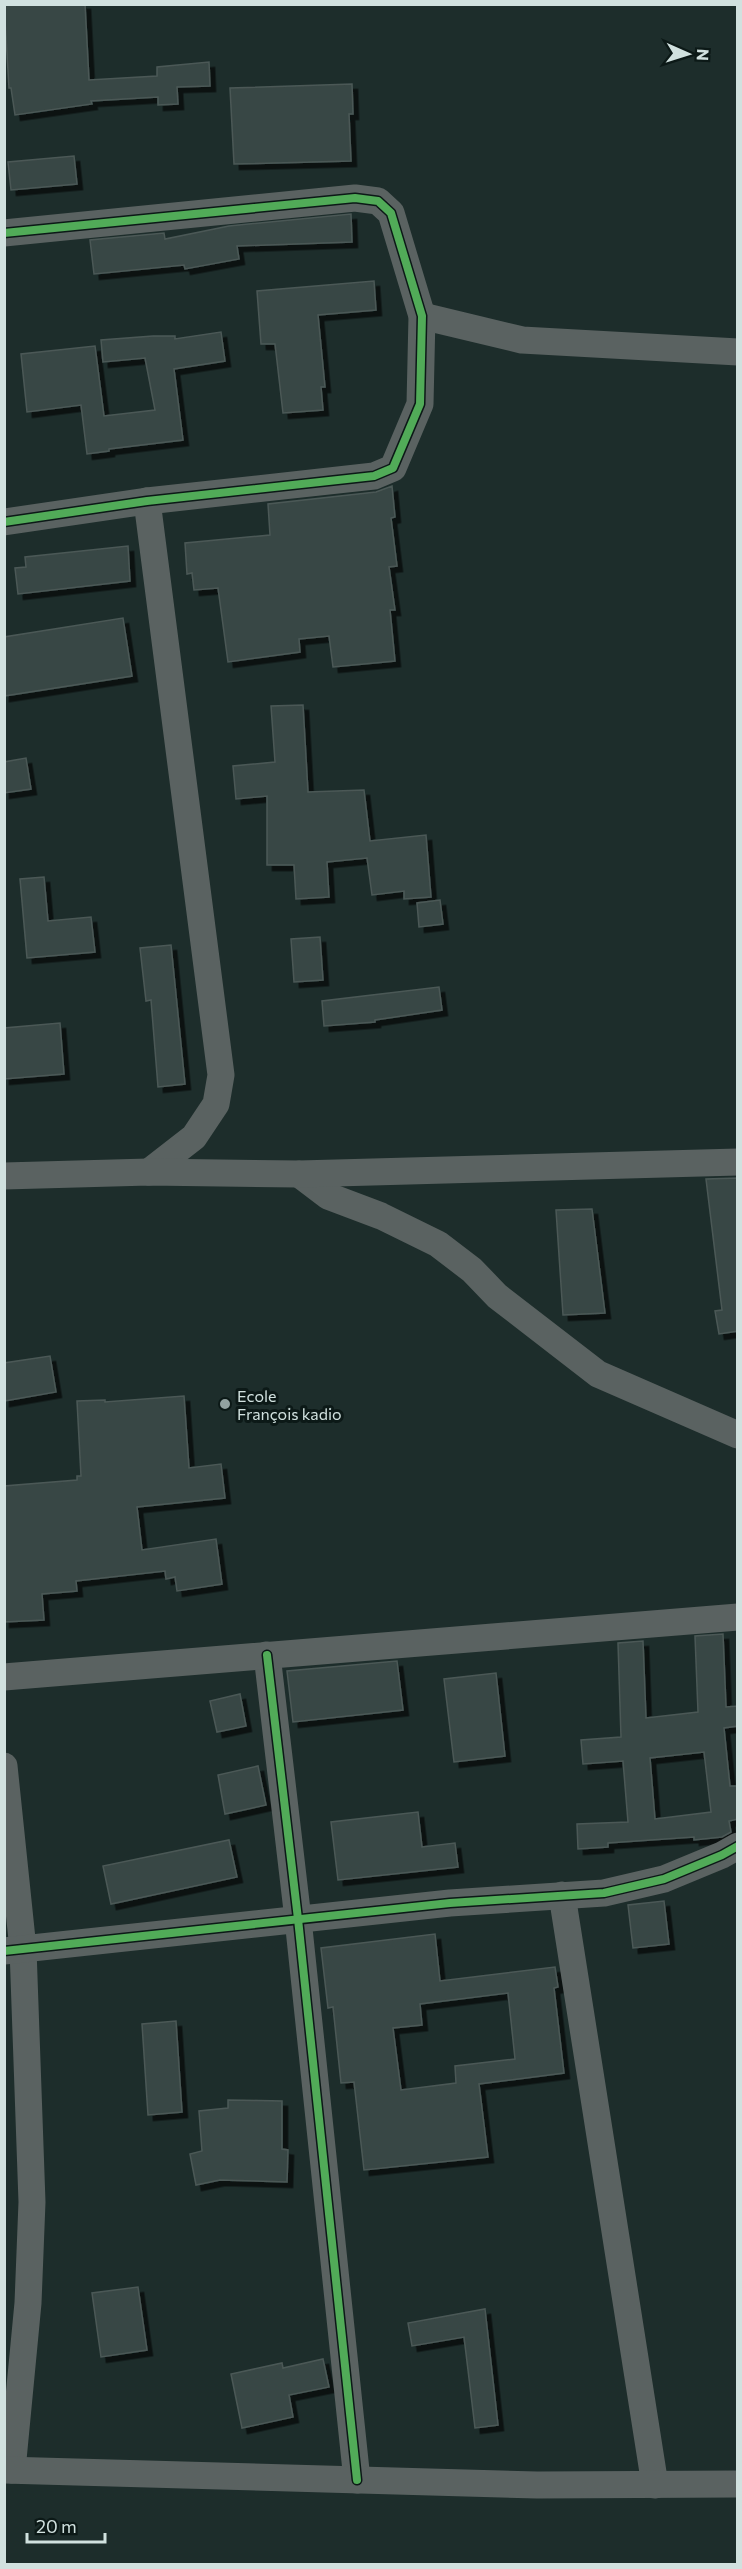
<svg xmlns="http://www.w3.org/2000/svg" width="742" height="2569" font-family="Commissioner,sans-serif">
  <defs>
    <filter id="shadow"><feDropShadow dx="5.5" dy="5.5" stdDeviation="0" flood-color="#0009"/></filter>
  </defs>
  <rect width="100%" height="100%" fill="#1d2d2b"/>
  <g fill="#394644" stroke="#4b5957" stroke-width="1.5" fill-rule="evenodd" filter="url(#shadow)">
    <polygon points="4,4 85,4 89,80 157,76 157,67 209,62 210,86 177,87 178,104 158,105 158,97 91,101 92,104 15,115 11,88 9,88"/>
    <polygon points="352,84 353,114 349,114 351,161 234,164 230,88"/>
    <polygon points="74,156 77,184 11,190 8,162"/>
    <polygon points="351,214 352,242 237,246 239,259 185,269 184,265 94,274 90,240 164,233 165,239 229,226"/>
    <polygon points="374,281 376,310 318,315 325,387 321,387 323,410 283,413 275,344 261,344 257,291"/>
    <polygon points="221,332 225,361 174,369 183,440 109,449 109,451 87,454 81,405 27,412 21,354 95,346 104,416 155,410 145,358 103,362 101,340 153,336 175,336 175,339"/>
    <polygon points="392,486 395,517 391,518 397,566 389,567 395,610 390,610 395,661 333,667 329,636 299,639 300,652 228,662 218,588 194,590 192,573 187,574 185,543 270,535 268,504 376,492"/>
    <polygon points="128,546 130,581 18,594 15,568 26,567 25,557"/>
    <polygon points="123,618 132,676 4,696 4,637"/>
    <polygon points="303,705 308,792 364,790 370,841 426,835 431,897 404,899 404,891 372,895 367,858 327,862 329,897 296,899 294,865 267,865 267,796 236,799 233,766 275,762 271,706"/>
    <polygon points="26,758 31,789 4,793 4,762"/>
    <polygon points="44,877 48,921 91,917 95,952 27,958 20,879"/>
    <polygon points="440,900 443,924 419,927 417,903"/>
    <polygon points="320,937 323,980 294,982 291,939"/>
    <polygon points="171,945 185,1084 158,1087 151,1000 146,1001 140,948"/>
    <polygon points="439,987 442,1010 375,1020 375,1022 324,1026 322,1001"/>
    <polygon points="60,1023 64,1074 4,1079 4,1028"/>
    <polygon points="738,1178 738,1331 719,1334 715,1311 722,1310 706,1179"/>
    <polygon points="592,1209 605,1313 563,1315 556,1210"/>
    <polygon points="50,1356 56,1392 4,1401 4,1363"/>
    <polygon points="184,1396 189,1468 221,1464 225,1498 137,1507 142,1550 216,1539 222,1584 177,1591 175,1577 166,1579 165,1571 76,1581 77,1591 42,1594 44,1620 4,1622 4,1486 77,1480 77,1476 81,1476 77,1401 105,1400 105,1402"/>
    <path d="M723,1634L726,1707L738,1706V1726L724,1728L730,1786H738V1819L729,1821L731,1832L722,1837L694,1840V1837L608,1843V1847L578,1849L577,1824L628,1822L623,1761L583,1764L581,1740L621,1737L618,1643L643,1641L646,1718L698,1712L695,1636ZM704,1752L711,1812L655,1819L650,1758Z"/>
    <polygon points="397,1661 403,1710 293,1722 287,1671"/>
    <polygon points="496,1673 505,1756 454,1762 444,1679"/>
    <polygon points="240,1694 246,1726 217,1732 210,1701"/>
    <polygon points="258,1766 266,1805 225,1814 218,1775"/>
    <polygon points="418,1812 422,1847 455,1843 458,1867 338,1880 331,1822"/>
    <polygon points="229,1840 237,1877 111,1904 103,1866"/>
    <polygon points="664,1901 669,1944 633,1948 628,1905"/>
    <path d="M435,1934L440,1981L555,1967L558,1987L554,1988L564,2073L479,2084L488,2157L364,2170L354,2082L341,2083L333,2007L328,2008L321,1948ZM508,1993L515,2059L455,2066L456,2083L401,2090L393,2028L422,2025L420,2004Z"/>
    <polygon points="176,2021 182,2112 148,2115 142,2024"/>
    <polygon points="228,2100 282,2101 282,2149 288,2150 287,2182 220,2180 196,2185 190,2154 202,2151 199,2111 228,2108"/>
    <polygon points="138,2287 147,2350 101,2357 92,2293"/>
    <polygon points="485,2309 498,2425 475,2428 464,2337 412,2346 408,2323"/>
    <polygon points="323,2359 329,2387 289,2395 293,2417 242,2428 231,2374 282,2363 283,2368"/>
  </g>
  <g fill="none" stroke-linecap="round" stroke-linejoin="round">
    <g stroke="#5a6261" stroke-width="27">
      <polyline points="4,233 355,198 378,201 391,213 422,316 420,404 393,468 374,476 147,501 4,522"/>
      <polyline points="422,316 522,340 738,352"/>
      <polyline points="147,501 221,1075 216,1104 194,1137 149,1172"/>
      <polyline points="299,1174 328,1196 381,1216 438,1244 472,1270 497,1296 598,1374 738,1435"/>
      <polyline points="4,1176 149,1172 299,1174 738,1162"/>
      <polyline points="267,1655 298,1919 357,2480"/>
      <polyline points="4,1677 738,1617"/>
      <polyline points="4,1766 23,1949 32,2202 28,2303 12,2470"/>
      <polyline points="562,1895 655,2485"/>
      <polyline points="4,1951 450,1903 604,1893 664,1879 722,1855 738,1846"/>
      <polyline points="4,2470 537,2485 738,2484"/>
    </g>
    <defs>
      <g id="cycleway">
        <polyline points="4,233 355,198 378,201 391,213 422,316 420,404 393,468 374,476 147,501 4,522"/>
        <polyline points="267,1655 298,1919 357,2480"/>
        <polyline points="4,1951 450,1903 604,1893 664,1879 722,1855 738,1846"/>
      </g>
    </defs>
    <use href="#cycleway" stroke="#0c1917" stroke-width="11"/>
    <use href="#cycleway" stroke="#51ab58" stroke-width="8"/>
  </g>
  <circle fill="#92a2a0" stroke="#0c1917" stroke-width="2" cx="225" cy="1404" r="6"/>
  <g text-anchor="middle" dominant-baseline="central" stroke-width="6" stroke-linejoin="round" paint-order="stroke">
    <g font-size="16" fill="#d1e1df" stroke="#0c1917" text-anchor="start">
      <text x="237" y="1395">Ecole<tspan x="237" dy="18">François kadio</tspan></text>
    </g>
  </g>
  <rect width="742" height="2569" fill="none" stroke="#d1e1df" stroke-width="12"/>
  <g transform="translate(688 54) rotate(93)" stroke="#0c1917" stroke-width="4.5" paint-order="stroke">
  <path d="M0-4.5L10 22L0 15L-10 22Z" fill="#d1e1df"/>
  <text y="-9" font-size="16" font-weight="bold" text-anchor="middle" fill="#d1e1df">N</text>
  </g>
  <path d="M27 2533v9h78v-9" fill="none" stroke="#d1e1df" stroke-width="3"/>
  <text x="36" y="2533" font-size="18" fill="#d1e1df" stroke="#0c1917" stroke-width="4.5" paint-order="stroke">20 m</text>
</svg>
